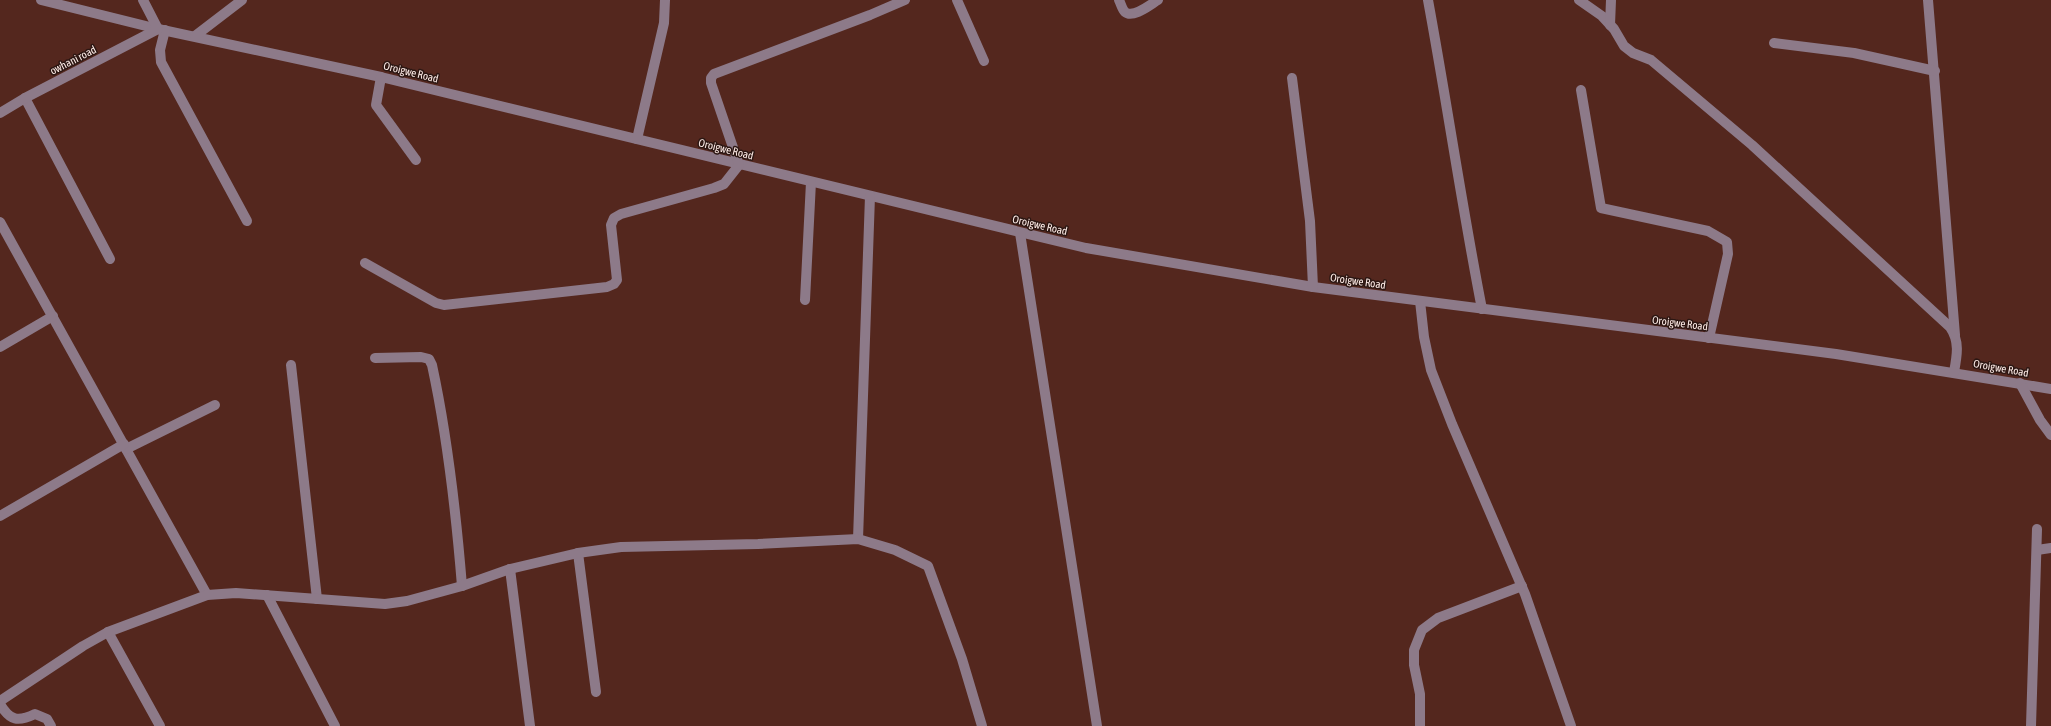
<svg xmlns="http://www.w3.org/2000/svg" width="2051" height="726" font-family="'Asap Condensed',sans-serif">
  <rect width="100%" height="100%" fill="#54271e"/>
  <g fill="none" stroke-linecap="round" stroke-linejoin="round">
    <g stroke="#8d7a89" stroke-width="10">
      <polyline points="41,0 158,29 381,77 1086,248 1313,287 1836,354 2051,389"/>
      <polyline points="957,0 984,61"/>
      <path d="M1119,0C1121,4 1122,9 1125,12C1133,19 1151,4 1158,0"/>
      <path d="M1428,0C1447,103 1462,207 1482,309"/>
      <path d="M1579,0L1602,16L1614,29L1624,46L1633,53L1651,60L1752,145L1950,327C1960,341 1957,356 1954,372"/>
      <polyline points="1928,0 1955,335"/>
      <polyline points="1610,25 1611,0"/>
      <polyline points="165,30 160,50 161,62 247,221"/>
      <polyline points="195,36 242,0"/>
      <polyline points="1774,43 1854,53 1935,71"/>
      <polyline points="381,77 376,105 416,160"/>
      <polyline points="1292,78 1310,221 1313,287"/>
      <polyline points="1581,90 1601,208 1708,231 1727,242 1728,254 1709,338"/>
      <polyline points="25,98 110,259"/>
      <polyline points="0,113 25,98 158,29 143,0"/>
      <polyline points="637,139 664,23 665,0"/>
      <polyline points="0,222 207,595"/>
      <polyline points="1020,233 1097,726"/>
      <polyline points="365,263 436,303 444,305 607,287 614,284 617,280 611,225 614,218 621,214 714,188 724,184 739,165 711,83 711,78 714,74 870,15 905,0"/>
      <polyline points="805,300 811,182"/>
      <polyline points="1420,301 1424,337 1431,370 1452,424 1525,594 1571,726"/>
      <polyline points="0,347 53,316"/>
      <path d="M375,358L421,357L429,359L432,365C448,439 456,512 462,586"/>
      <polyline points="291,365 317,599"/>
      <polyline points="2020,383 2040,420 2051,435"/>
      <polyline points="126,449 215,405"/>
      <polyline points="0,516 124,444"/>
      <polyline points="858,539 870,196"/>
      <polyline points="2037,550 2051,548"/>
      <polyline points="578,553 596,692"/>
      <polyline points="510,569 530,726"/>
      <polyline points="267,595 335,726"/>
      <polyline points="108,632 160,726"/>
      <polyline points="0,701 83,646 108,632 207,595 236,593 385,604 407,601 462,586 510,569 578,553 621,547 758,544 858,539 895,550 928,566 962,659 982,726"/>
      <path d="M0,704C10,721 18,722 35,714L47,719L51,726"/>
      <polyline points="1420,726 1420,694 1414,665 1414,650 1422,630 1438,618 1522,586"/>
      <polyline points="2031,726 2037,529"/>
    </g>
  </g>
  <g text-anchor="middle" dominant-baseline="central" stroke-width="3" stroke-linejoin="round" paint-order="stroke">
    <g font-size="11" fill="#ffede8" stroke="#2c1713">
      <text transform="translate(73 60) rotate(-27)">owhani road</text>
      <text transform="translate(411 72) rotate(14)">Oroigwe Road</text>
      <text transform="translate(726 149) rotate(14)">Oroigwe Road</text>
      <text transform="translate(1040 225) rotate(13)">Oroigwe Road</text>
      <text transform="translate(1358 281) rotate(8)">Oroigwe Road</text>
      <text transform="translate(1680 323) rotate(7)">Oroigwe Road</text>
      <text transform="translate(2001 368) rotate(10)">Oroigwe Road</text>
    </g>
  </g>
</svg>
